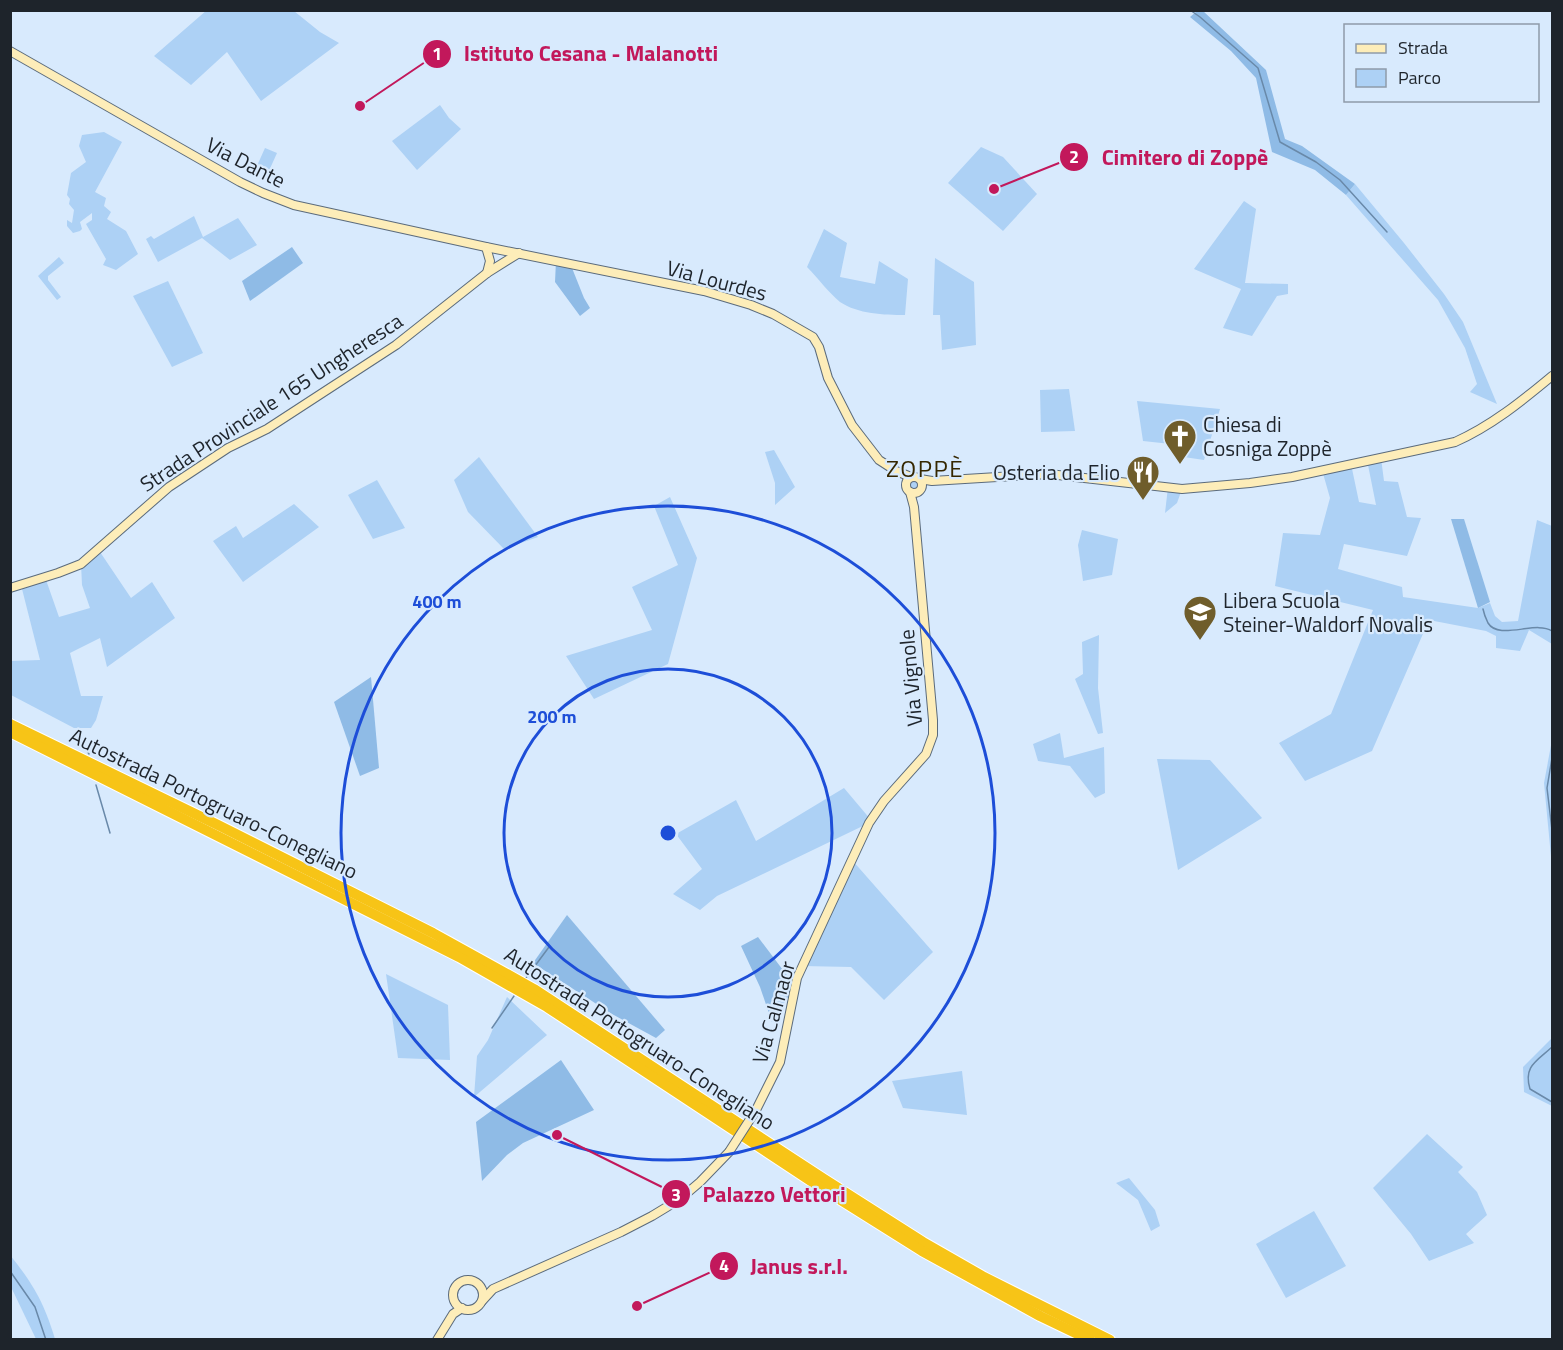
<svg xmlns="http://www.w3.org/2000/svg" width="1563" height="1350" font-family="'Titillium Web',sans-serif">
  <rect width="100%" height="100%" fill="#d8eafd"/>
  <g fill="#add1f5">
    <polygon points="207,10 294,11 320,32 339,43 261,101 227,52 191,85 154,56"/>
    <polygon points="440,105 449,118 461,129 417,170 392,141"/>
    <polygon points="104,132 122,142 95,192 106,198 104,206 111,212 107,219 126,231 138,254 116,270 103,265 106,259 86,224 92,220 92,213 80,222 82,229 80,231 73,233 67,226 67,220 72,223 74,210 69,204 70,199 67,195 71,173 86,162 79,146 82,135"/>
    <polygon points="981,147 1003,157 1037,194 1003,231 948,183"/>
    <polygon points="265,148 277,153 268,173 256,168"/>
    <polygon points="1355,184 1404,243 1444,294 1463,322 1497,404 1470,392 1477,384 1465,348 1438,300 1346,195"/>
    <polygon points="1244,201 1256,209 1245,283 1288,284 1288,294 1277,296 1252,336 1223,328 1241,289 1194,269"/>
    <polygon points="194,216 203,237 238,218 257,245 230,260 202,238 158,262 146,239 151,236 154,239"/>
    <path d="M824,229L847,243L840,277L875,284L879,261L908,279L905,315C884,315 858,314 840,302C828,292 818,278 807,267Z"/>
    <polygon points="59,257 64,263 48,276 48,280 61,297 57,300 38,276"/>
    <polygon points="935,258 974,282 976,345 942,350 940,315 933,315"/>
    <polygon points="168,281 203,353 172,367 133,296"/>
    <polygon points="1069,389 1075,431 1041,432 1040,390"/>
    <polygon points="1137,401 1220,409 1204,460 1177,456 1180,445 1143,441"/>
    <polygon points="774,450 795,487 775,505 775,483 765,452"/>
    <polygon points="479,457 538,537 504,549 468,512 454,480"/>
    <polygon points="1381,458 1384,481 1398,482 1407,517 1421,518 1407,556 1344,544 1338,569 1402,587 1403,597 1478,608 1490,603 1495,616 1502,622 1518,621 1537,520 1552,526 1552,644 1529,630 1520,651 1496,648 1496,636 1486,631 1429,620 1372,751 1305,781 1279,743 1331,714 1373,610 1275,586 1283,533 1320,535 1330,498 1322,470 1351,464 1359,502 1376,505 1367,460"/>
    <path d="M902,477H916L932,481L922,487L916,499C909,491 907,484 902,477Z"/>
    <polygon points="377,480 405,528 373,539 348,495"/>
    <polygon points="1168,487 1182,489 1177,503 1165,513"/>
    <polygon points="670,497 697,558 668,664 594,699 566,656 652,630 632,587 678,565 654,506"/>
    <polygon points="294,504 319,527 243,582 213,541 236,526 243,538"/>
    <polygon points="1082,530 1118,539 1112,575 1083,581 1078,545"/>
    <polygon points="98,549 131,598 152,582 175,618 107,667 100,638 70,653 81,696 103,696 96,720 91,728 74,728 11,695 10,661 40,660 21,585 45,577 59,617 90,608 82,585 81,564"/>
    <polygon points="1099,635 1098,688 1103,733 1098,734 1075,679 1083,674 1082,642"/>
    <polygon points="1060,733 1064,758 1104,747 1105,793 1095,798 1070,766 1038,761 1033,744"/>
    <polygon points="1552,740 1552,867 1544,783"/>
    <polygon points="1157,759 1210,760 1262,818 1178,870"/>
    <polygon points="844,788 871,820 869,823 717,896 700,910 673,894 702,869 676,834 736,800 756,841"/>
    <polygon points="852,860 933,952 884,1000 851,967 803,966"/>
    <polygon points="386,974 448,1005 450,1060 398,1058"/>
    <polygon points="507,997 547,1035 474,1097 477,1056 488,1040"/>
    <polygon points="1552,1038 1552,1089 1551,1090 1552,1106 1524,1092 1523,1067"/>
    <polygon points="962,1071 967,1115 903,1108 892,1081"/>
    <polygon points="1427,1134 1463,1167 1458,1172 1477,1192 1487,1215 1466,1234 1474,1243 1429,1261 1411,1234 1373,1188"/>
    <polygon points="1129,1178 1155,1210 1160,1226 1151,1231 1138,1200 1116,1183"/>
    <polygon points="1314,1211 1346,1266 1286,1298 1256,1244"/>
    <path d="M10,1255C34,1285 44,1303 55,1339H36L11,1287Z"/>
  </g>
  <g fill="#8fbbe6">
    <polygon points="1197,11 1203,11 1266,70 1285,139 1302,146 1355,184 1346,195 1315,170 1272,152 1256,78 1231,51 1190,17"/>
    <polygon points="292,247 303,263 250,301 242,281"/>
    <polygon points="556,261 570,263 584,298 590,308 580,316 555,282"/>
    <polygon points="1451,519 1464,519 1490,602 1478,608"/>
    <polygon points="371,677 379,768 360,776 334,702"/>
    <polygon points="567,915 665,1030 656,1038 612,1014 533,963"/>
    <polygon points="758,937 795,986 772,1022 760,987 741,946"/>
    <polygon points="561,1060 594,1110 523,1143 507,1155 482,1181 476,1122"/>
  </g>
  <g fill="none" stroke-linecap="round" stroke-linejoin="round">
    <g stroke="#6989a9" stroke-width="1.5">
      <polyline points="1190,10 1200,17 1258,68 1280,142 1316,162 1340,180 1387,232"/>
      <path d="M1483,609C1484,614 1486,619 1488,623C1499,641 1536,620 1552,631"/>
      <polyline points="78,737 89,754"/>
      <polyline points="1552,758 1547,788 1552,830"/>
      <polyline points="96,785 110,833"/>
      <polyline points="526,978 549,947"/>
      <polyline points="492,1028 514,996"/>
      <path d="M1552,1047C1537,1061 1523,1066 1530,1089L1552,1102"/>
      <polyline points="10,1271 35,1307 46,1340"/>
    </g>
    <defs>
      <g id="secondary">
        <polyline points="10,51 240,182 263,193 294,205 486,247 704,291 751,305 773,314 813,337 819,347 828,378 852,425 879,460 896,471 911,477"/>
        <polyline points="486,247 490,261 487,273"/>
        <circle cx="914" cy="485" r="8"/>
        <path d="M920,479L932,481L1049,474L1182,489L1250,483L1292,477L1455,442C1491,426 1522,401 1552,376"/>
        <polyline points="10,588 58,573 81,564 169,487 228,448 267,429 396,345 487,273 519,253"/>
        <polyline points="756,1110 780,1062 797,978 869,823 884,801 926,754 933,735 933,720 914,507 910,492"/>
        <circle cx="468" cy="1295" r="15"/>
        <polyline points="482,1301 493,1289 621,1232 652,1216 680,1199 700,1182 729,1152"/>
        <polyline points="437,1340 453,1314 462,1308"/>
      </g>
      <g id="highway">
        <polyline points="10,724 218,825 433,933 534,989 824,1179 923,1242 984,1277 1110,1340"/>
        <polyline points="10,732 459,957 547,1007 820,1187 922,1251 1040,1316 1090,1340"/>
      </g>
    </defs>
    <use href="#secondary" stroke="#5b6b7c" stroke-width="10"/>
    <use href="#highway" stroke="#fff" stroke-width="12"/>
    <use href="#secondary" stroke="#fdedb9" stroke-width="8"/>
    <use href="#highway" stroke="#f7c417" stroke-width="10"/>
    <defs>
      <polyline id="secondary-bridge" points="729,1152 756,1110"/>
    </defs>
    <use href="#secondary-bridge" stroke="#5b6b7c" stroke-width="10" stroke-linecap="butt"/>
    <use href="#secondary-bridge" stroke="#fdedb9" stroke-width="8"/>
  </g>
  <g fill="none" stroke="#1d4ed8" stroke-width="3">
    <circle cx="668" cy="833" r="164"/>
    <circle cx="668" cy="833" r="327"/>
  </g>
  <defs>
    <symbol id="church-pin" viewBox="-11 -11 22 30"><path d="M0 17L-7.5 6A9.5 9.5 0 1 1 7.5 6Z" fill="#6f5d2b" stroke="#d8eafd"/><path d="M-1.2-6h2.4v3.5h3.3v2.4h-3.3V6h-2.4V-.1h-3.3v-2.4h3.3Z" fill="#fff"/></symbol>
    <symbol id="restaurant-pin" viewBox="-11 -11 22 30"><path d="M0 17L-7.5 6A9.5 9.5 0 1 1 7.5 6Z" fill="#6f5d2b" stroke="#d8eafd"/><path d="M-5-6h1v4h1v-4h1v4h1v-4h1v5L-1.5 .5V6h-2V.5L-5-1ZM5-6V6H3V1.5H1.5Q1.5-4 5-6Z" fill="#fff"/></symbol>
    <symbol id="school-pin" viewBox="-11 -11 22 30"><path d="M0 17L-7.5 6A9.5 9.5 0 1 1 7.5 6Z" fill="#6f5d2b" stroke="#d8eafd"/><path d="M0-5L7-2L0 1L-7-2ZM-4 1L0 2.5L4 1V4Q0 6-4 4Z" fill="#fff"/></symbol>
  </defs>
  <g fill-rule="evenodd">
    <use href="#church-pin" x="1161" y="417" width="38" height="52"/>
    <use href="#restaurant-pin" x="1124" y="453" width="38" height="52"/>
    <use href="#school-pin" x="1181" y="593" width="38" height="52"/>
  </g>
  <g text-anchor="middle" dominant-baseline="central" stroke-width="4.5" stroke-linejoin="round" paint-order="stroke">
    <g font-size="21" fill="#1e242b" stroke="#d8eafd">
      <text transform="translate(246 162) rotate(27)">Via Dante</text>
      <text transform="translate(717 280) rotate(15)">Via Lourdes</text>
      <text transform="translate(271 402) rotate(-33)">Strada Provinciale 165 Ungheresca</text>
      <text transform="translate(910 678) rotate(-95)">Via Vignole</text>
      <text transform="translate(214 803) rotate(26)">Autostrada Portogruaro-Conegliano</text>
      <text transform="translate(773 1012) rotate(-74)">Via Calmaor</text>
      <text transform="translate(640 1038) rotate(33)">Autostrada Portogruaro-Conegliano</text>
    </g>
    <g font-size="21" fill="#1e242b" stroke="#d8eafd" text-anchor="start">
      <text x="1203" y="424">Chiesa di<tspan x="1203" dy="24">Cosniga Zoppè</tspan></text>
      <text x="1120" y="472" text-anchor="end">Osteria da Elio</text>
      <text x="1223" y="600">Libera Scuola<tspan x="1223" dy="24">Steiner-Waldorf Novalis</tspan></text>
    </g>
    <g font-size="24" letter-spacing="1.5" fill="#352700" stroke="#d8eafd">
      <text x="925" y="468">ZOPPÈ</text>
    </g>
  </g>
  <circle cx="668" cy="833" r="9" fill="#1d4ed8" stroke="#d8eafd" stroke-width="3"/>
  <g font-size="18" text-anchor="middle" font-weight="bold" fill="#1d4ed8" stroke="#d8eafd" stroke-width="4.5" stroke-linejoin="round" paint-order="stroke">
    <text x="437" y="608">400 m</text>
    <text x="552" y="723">200 m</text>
  </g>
  <path fill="none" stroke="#c2185b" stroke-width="2" d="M360 106L437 54M994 189L1074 157M557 1135L676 1194M637 1306L724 1266"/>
  <g fill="#c2185b" stroke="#d8eafd" stroke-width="2">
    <circle cx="360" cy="106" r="6"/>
    <circle cx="994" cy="189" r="6"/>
    <circle cx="557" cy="1135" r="6"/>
    <circle cx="637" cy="1306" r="6"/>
    <circle cx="437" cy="54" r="15"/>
    <circle cx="1074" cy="157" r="15"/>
    <circle cx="676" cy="1194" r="15"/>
    <circle cx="724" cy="1266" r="15"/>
  </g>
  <g font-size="18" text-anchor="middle" font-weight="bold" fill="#fff">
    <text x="437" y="60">1</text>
    <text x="1074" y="163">2</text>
    <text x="676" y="1201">3</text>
    <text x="724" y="1272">4</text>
  </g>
  <g font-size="22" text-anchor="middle" font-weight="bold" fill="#c2185b" stroke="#d8eafd" stroke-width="4.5" stroke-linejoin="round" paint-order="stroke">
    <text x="591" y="61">Istituto Cesana - Malanotti</text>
    <text x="1185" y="165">Cimitero di Zoppè</text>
    <text x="774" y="1202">Palazzo Vettori</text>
    <text x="799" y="1274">Janus s.r.l.</text>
  </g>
  <rect width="1563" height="1350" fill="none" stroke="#1e242b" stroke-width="24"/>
  <rect x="1344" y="24" width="195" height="78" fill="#d8eafd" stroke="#8e9ba9" stroke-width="1.5"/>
  <rect x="1356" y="44" width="30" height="9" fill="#fdedb9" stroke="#8e9ba9" stroke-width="1.5"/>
  <text x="1398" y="54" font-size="18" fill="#1e242b">Strada</text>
  <rect x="1356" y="69" width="30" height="18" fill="#add1f5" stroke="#8e9ba9" stroke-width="1.5"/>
  <text x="1398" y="84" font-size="18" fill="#1e242b">Parco</text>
</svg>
